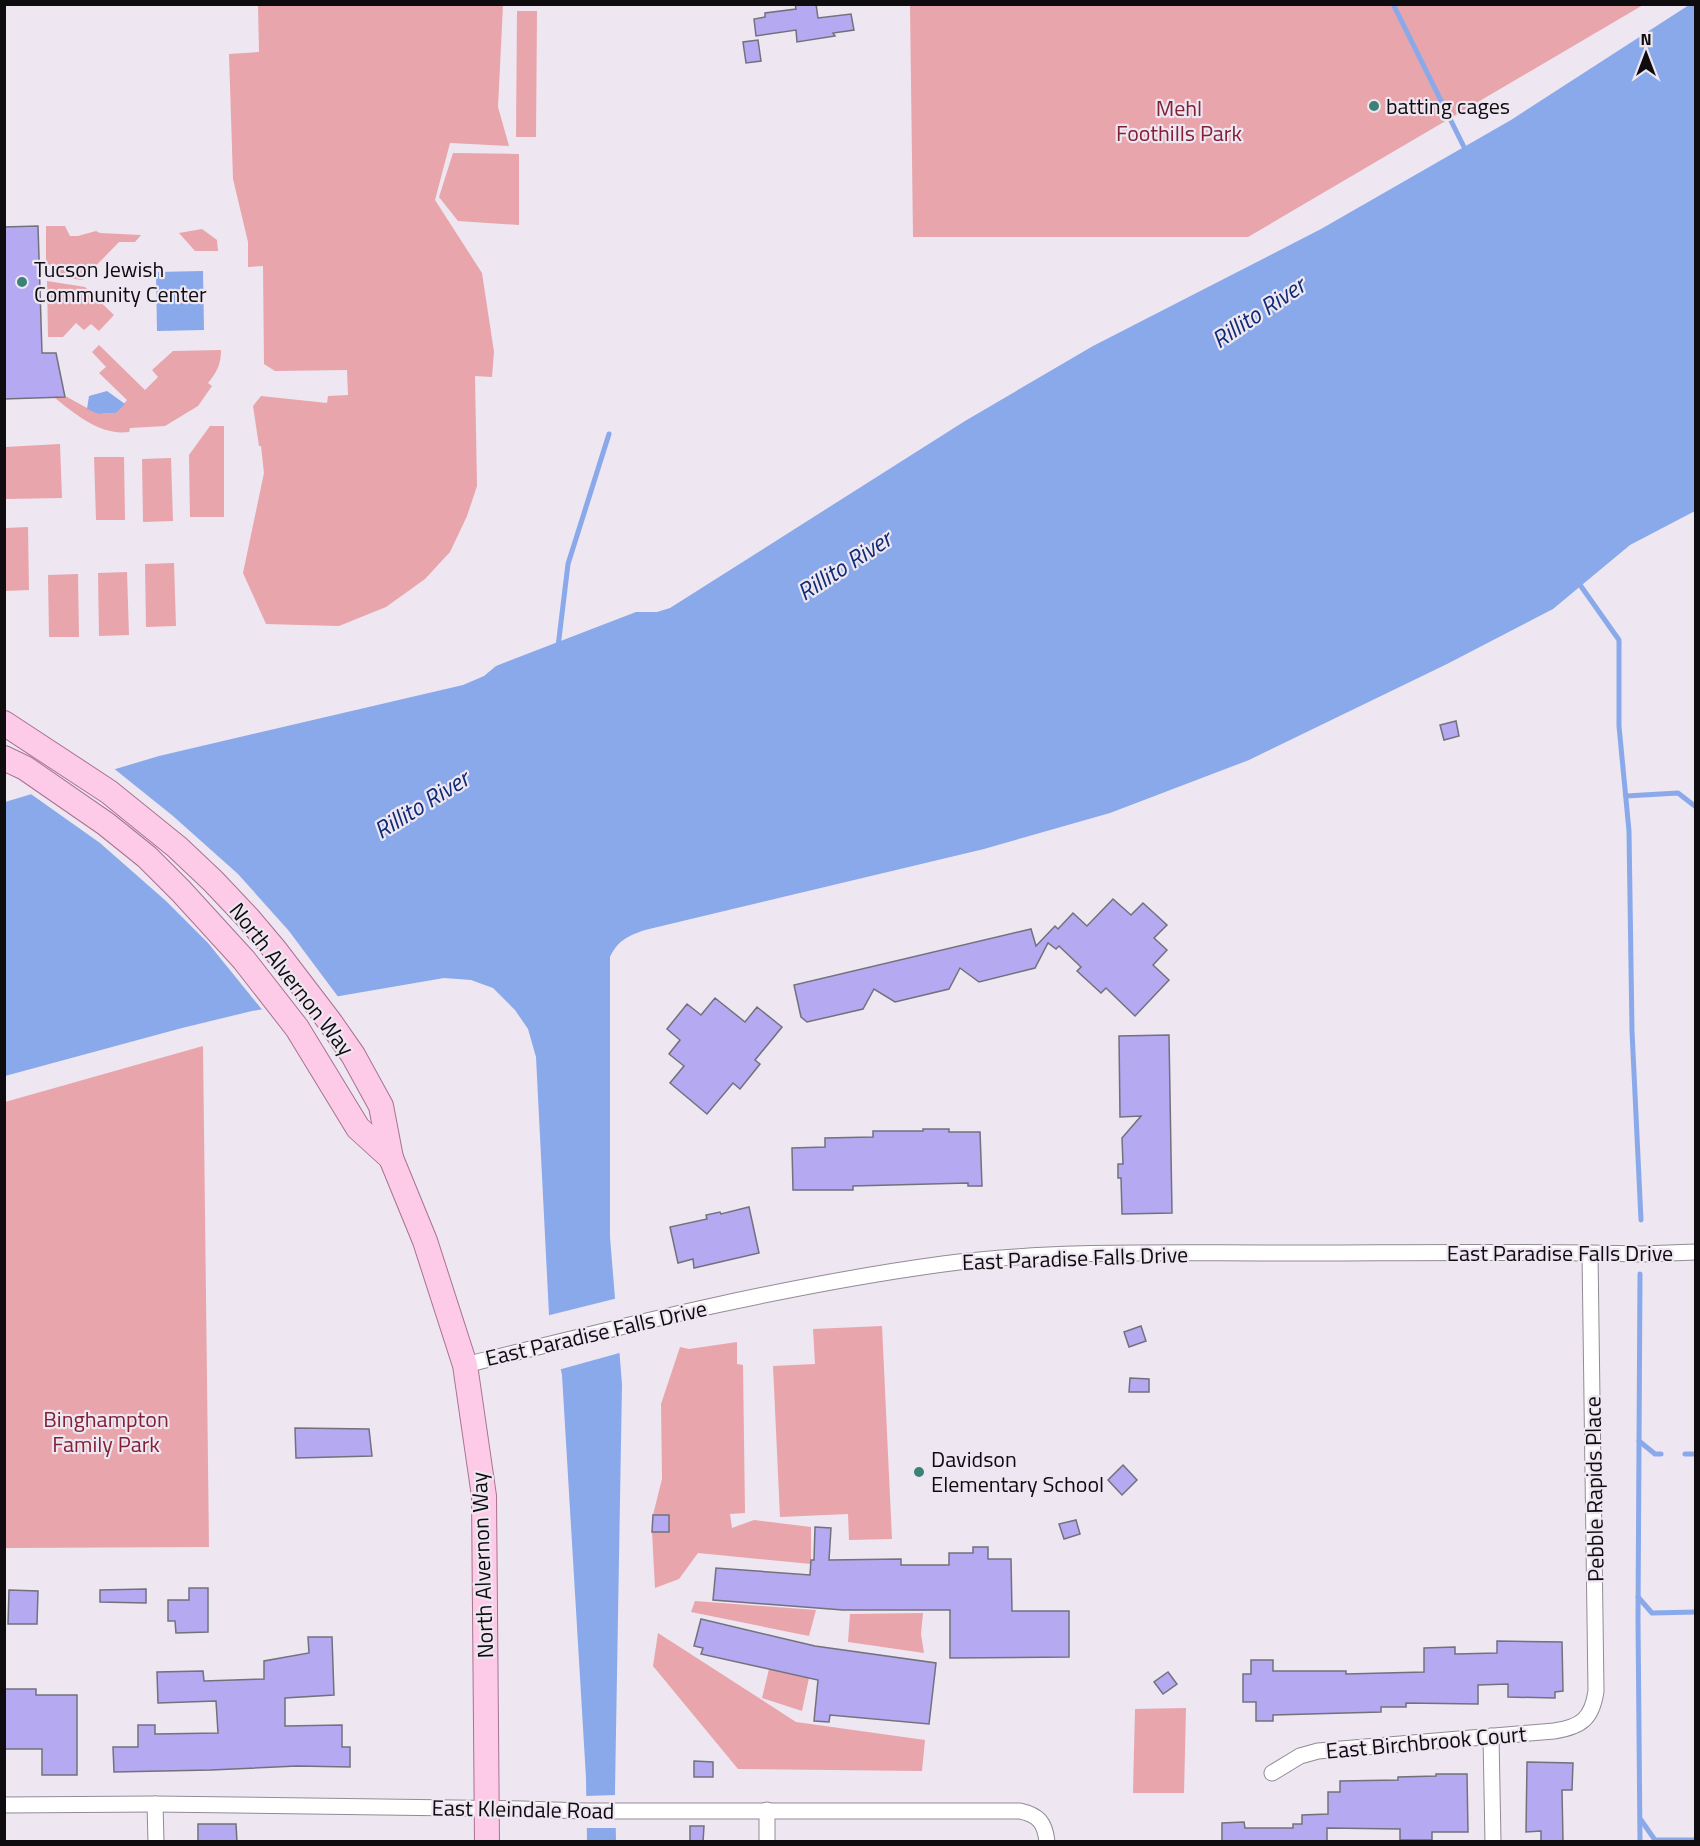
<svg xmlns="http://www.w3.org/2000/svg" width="1700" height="1846" font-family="'Titillium Web',sans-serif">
  <rect width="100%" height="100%" fill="#eee6f1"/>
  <g fill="#e8a5ac">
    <polygon points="258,5 503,5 498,107 509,146 450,143 435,200 482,273 494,352 492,377 475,376 477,486 467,516 450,552 425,579 386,607 339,626 266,624 243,573 264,473 261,446 259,446 253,406 261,396 327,403 328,396 348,395 347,370 275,371 264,364 263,266 248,267 248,242 233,179 229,54 259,52"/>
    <polygon points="910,5 910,4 1643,5 1248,237 913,237"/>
    <polygon points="517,11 537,11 536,137 516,137"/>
    <polygon points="453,153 519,154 519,225 458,221 439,197"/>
    <polygon points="46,226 65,226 70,236 78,236 96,231 100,233 141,235 135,242 119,242 82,280 63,277 46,262"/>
    <polygon points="202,229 217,240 218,251 195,251 179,233"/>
    <polygon points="47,281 85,287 114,315 99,331 91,324 84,330 76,323 63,337 48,337"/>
    <path d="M99,345L145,390L158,377L152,370L173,351L221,350C221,364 217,372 208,383L212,386L198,406L165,426L130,428L129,432C101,436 75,414 55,398L67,397L98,414L116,413L127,400L99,373L106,367L92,352Z"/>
    <polygon points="210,426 224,426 224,517 190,517 189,455"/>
    <polygon points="60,444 62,498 5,499 5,447"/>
    <polygon points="94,457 124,457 125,520 96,520"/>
    <polygon points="171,458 173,521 143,522 142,459"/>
    <polygon points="28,527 29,590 5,591 5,528"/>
    <polygon points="174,563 176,626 146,627 145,564"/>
    <polygon points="127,572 129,635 99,636 98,573"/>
    <polygon points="78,574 79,637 49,637 48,575"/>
    <polygon points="203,1046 209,1547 5,1548 5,1102"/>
    <polygon points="882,1326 892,1539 849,1540 848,1514 780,1517 773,1366 815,1364 813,1329"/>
    <polygon points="737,1342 737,1364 743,1365 745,1513 730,1514 732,1528 754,1520 811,1527 811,1564 698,1553 679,1579 655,1588 652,1532 669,1531 669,1515 653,1515 662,1479 661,1404 680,1347 689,1349"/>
    <polygon points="695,1601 816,1610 809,1636 691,1612"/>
    <polygon points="923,1613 921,1634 924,1653 848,1642 850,1614"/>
    <polygon points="658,1633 796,1722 925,1740 922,1771 738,1769 653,1666"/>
    <polygon points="769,1669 809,1678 802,1711 762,1698"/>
    <polygon points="1186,1708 1184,1793 1133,1793 1135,1709"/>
  </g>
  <g fill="#89a9ea">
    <path d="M1689,5H1695V511L1630,545L1553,609L1447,664L1249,760L1110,813L984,849L645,930C628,936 618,940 610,957V1237L622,1384L615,1790L616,1841H587L586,1778L562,1375L549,1315L536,1057L528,1029L515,1010L493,988L471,980L444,978L252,1011L182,1028L5,1076V802L159,756L463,685L484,676L496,666L636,612H657L670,608L965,421L1093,346L1321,229L1511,120Z"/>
    <polygon points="203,271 204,330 157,331 156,272"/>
    <polygon points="107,391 125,404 116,413 98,414 87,409 89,396"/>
  </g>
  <g fill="#eee6f1">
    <polygon points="112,767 173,816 238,874 289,931 339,998 264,1012 208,943 166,901 100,843 28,792"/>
    <polygon points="618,1298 623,1352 558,1370 546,1316"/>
    <polygon points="617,1795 619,1828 585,1828 585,1796"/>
  </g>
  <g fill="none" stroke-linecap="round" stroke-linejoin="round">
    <g stroke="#89a9ea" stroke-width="5">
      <polyline points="1393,4 1467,153"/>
      <polyline points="1578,582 1619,640 1619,726 1629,831 1632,1031 1641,1220"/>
      <polyline points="558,647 568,564 609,434"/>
      <polyline points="1626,796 1678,793 1696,807"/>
      <polyline points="1639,1441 1655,1454 1661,1454"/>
      <polyline points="1685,1454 1696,1454"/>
      <polyline points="1638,1597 1652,1613 1696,1612"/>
      <polyline points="1641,1820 1655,1840 1696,1840"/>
      <polyline points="1640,1842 1638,1618 1640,1274"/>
    </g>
  </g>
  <g fill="#b5a9f1" stroke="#72717c" stroke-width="1.5">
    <polygon points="795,4 816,4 818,18 851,14 854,30 833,33 835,36 797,42 796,30 756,36 754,19 765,17 765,13 796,9"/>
    <polygon points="758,40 761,61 746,63 743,42"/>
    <polygon points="38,226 42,353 56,353 65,397 4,399 4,227"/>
    <polygon points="1456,721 1459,736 1444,740 1440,725"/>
    <polygon points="1113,899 1131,915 1143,903 1167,925 1154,938 1167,950 1153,965 1169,980 1135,1016 1106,988 1101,993 1077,971 1081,967 1059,946 1056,949 1048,943 1035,968 979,982 960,968 949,989 895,1002 874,989 863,1009 807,1022 801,1017 794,985 1031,929 1036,946 1055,926 1058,929 1073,913 1087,926"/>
    <polygon points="715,998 745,1022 757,1007 782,1027 755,1060 760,1064 740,1089 733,1083 707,1114 670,1083 684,1066 669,1054 680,1040 667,1029 687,1004 701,1015"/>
    <polygon points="1169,1035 1172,1213 1122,1214 1121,1178 1118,1178 1118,1164 1123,1164 1122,1138 1141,1116 1120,1117 1119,1036"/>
    <polygon points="923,1129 949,1129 949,1132 980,1132 982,1186 968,1186 968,1183 853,1186 853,1190 793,1190 792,1148 825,1147 825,1138 873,1137 873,1131 923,1131"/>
    <polygon points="749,1207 759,1253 694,1268 693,1259 678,1263 670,1227 707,1219 706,1215 720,1212 721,1214"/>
    <polygon points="1141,1326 1146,1341 1129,1347 1124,1332"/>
    <polygon points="1130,1378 1149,1379 1149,1392 1129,1392"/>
    <polygon points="295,1428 369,1429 372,1456 296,1458"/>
    <polygon points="1123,1465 1137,1480 1122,1495 1108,1480"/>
    <polygon points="653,1515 669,1515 669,1532 652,1532"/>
    <polygon points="1076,1520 1080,1534 1064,1539 1059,1524"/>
    <polygon points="815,1527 831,1528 829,1560 901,1559 901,1565 949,1565 949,1553 973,1553 973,1547 988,1547 988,1559 1011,1559 1012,1611 1069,1611 1069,1657 950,1658 950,1610 843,1610 713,1600 716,1568 810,1575 811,1560 814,1560"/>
    <polygon points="189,1588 208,1588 208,1632 176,1633 175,1621 168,1621 168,1600 189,1600"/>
    <polygon points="146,1589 146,1603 100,1602 100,1590"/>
    <polygon points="9,1590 38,1591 37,1624 8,1624"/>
    <polygon points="701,1619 815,1646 936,1663 929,1724 830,1715 829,1722 814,1721 818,1680 701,1654 703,1648 694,1646"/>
    <polygon points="308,1637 332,1637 334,1695 285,1698 285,1726 342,1725 342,1747 350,1747 350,1767 297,1766 211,1770 114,1772 113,1747 138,1747 138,1725 155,1725 155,1734 218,1733 216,1701 158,1703 157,1672 203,1671 204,1681 264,1679 264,1661 309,1653"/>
    <polygon points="1497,1641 1562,1642 1563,1691 1555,1692 1555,1698 1508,1697 1508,1684 1478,1685 1478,1704 1406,1703 1406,1707 1381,1707 1381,1712 1273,1715 1273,1721 1256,1721 1256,1702 1243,1702 1243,1674 1251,1674 1251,1660 1273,1660 1273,1671 1346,1671 1346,1674 1424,1672 1424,1648 1455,1647 1455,1654 1497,1653"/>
    <polygon points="1168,1672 1177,1684 1163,1694 1154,1682"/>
    <polygon points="4,1689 36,1689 36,1695 77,1695 77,1775 42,1775 42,1749 4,1749"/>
    <polygon points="694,1761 713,1762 713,1777 694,1777"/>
    <polygon points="1527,1762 1573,1763 1572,1790 1562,1790 1563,1842 1541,1842 1541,1831 1526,1832"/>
    <polygon points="1436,1774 1467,1774 1468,1832 1432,1832 1432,1840 1400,1840 1400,1829 1327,1828 1327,1842 1222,1842 1222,1823 1244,1822 1245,1828 1293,1828 1293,1824 1302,1824 1302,1815 1328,1814 1328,1792 1340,1792 1340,1781 1398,1780 1398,1777 1436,1776"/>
    <polygon points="198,1824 236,1824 237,1842 198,1842"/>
    <polygon points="690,1826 704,1826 703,1842 690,1842"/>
  </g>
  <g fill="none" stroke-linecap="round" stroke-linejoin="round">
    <defs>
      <g id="street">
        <path d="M465,1365C623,1326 781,1286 943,1264C1051,1250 1162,1253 1271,1253C1394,1253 1517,1251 1641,1254L1696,1252"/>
        <polyline points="1491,1736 1493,1842"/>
        <path d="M1272,1773L1300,1756L1318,1751L1554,1731C1581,1727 1592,1719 1596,1691L1590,1253"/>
        <polyline points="155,1804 156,1842"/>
        <path d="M4,1805L155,1804L523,1809L585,1811H1020C1038,1815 1045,1822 1047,1842"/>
        <polyline points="767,1842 767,1810"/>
      </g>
      <g id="primary">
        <polyline points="4,723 109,792 177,847 213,881 248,918 275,950 330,1022 353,1055 381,1106 391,1158 425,1241 465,1365 484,1496 487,1842"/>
        <polyline points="4,758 25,768 106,824 147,857 181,891 244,960 297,1028 358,1128 391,1158"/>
      </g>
    </defs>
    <use href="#street" stroke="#928b95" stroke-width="17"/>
    <use href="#primary" stroke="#a87291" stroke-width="26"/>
    <use href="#street" stroke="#fff" stroke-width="15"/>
    <use href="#primary" stroke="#fdcbe7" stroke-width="24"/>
  </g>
  <g fill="#3d8278" stroke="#eee6f1" stroke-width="2">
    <circle cx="1374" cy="106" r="6"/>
    <circle cx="22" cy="282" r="6"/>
    <circle cx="919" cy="1472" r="6"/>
  </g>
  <g text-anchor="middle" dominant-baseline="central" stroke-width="4.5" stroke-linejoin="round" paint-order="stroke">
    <g font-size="22" fill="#0e0c0f" stroke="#eee6f1" text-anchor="start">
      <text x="1386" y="106">batting cages</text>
      <text x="34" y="269">Tucson Jewish<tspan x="34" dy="25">Community Center</tspan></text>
      <text x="931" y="1459">Davidson<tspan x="931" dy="25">Elementary School</tspan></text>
    </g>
    <g font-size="22" fill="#822036" stroke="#eee6f1">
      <text x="1179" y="108">Mehl<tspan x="1179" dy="25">Foothills Park</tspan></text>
      <text x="106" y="1419">Binghampton<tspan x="106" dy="25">Family Park</tspan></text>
    </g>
    <g font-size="22" fill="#0e0c0f" stroke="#eee6f1">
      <text transform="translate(292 979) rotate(52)">North Alvernon Way</text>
      <text x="1560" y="1253">East Paradise Falls Drive</text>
      <text transform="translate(1075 1258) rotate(-2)">East Paradise Falls Drive</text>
      <text transform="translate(596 1333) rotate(-13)">East Paradise Falls Drive</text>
      <text transform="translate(1594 1489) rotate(-91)">Pebble Rapids Place</text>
      <text transform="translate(482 1565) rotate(-92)">North Alvernon Way</text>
      <text transform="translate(1426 1742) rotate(-5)">East Birchbrook Court</text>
      <text transform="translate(523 1809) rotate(1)">East Kleindale Road</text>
    </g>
    <g font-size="24" font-style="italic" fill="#0e2b75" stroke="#eee6f1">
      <text transform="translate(1258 312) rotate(-34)">Rillito River</text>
      <text transform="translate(844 565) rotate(-33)">Rillito River</text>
      <text transform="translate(421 804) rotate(-32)">Rillito River</text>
    </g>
  </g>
  <rect width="1700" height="1846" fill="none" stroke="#0e0c0f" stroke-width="12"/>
  <g transform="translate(1646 54)" stroke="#eee6f1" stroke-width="4.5" paint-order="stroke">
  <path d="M0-4.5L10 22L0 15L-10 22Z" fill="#0e0c0f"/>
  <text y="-9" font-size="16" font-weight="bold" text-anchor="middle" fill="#0e0c0f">N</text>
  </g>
</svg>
